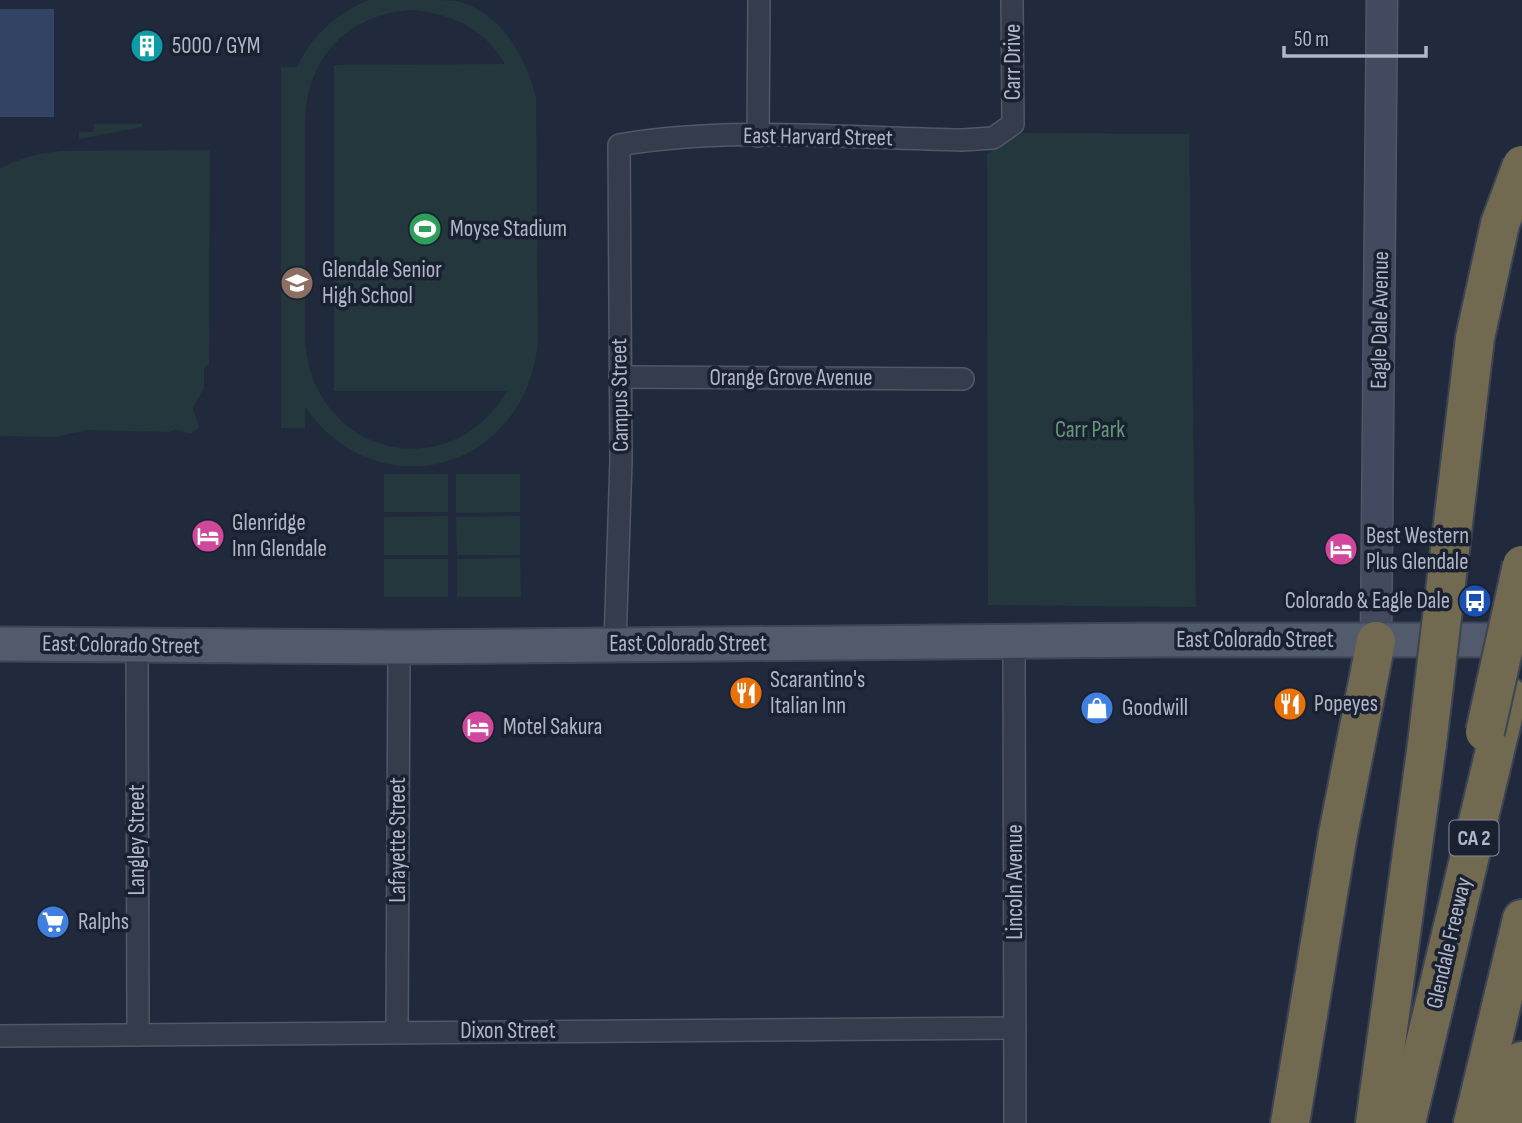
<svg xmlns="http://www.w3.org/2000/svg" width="1522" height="1123" font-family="'Sofia Sans Condensed',sans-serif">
  <rect width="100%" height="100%" fill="#212a3c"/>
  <g fill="#23373d" fill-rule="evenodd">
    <path d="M369,0C389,0 409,0 429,0C438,0 448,0 457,1C501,12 526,57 536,98L538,341C527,469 380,513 305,407V428H281V67H297C312,35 337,13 369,0ZM412,10C451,13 485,29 505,64L334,65V391H507C449,489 314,455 305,342V117C310,54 349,14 412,10Z"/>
    <polygon points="94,124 142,124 142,127 79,139 79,132 93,132"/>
    <polygon points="1021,133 1189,134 1196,607 988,605 987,154"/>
    <path d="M210,150L209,364L204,368V388L193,408L199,427L191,434L175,429L170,432L89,430L55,437L0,436V169C19,158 39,153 61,151Z"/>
    <rect x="384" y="474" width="64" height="38"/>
    <polygon points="520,474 520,512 456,513 456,474"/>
    <polygon points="448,516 448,555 384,555 384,517"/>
    <polygon points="520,516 520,555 457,555 456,517"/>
    <polygon points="520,558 521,597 457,597 457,559"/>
    <rect x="384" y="559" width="64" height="38"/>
  </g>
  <rect fill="#334364" x="0" y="9" width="54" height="108"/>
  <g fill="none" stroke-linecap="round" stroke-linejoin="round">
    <defs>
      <g id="minor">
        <polyline points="758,136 759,0"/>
        <polyline points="620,377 963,379"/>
        <polyline points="1014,641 1015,1123"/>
        <path d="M615,644L621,460L619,145C730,126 849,138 962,140L993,138L1013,124L1012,0"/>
        <polyline points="137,646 138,1035"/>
        <polyline points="397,1032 399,647"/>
        <polyline points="0,1036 1015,1028"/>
      </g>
      <polyline id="secondary" points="1376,641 1382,0"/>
      <polyline id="primary" points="0,644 399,647 1155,640 1522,640"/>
      <g id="motorway">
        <polyline points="1290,1123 1338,834 1376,641"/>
        <polyline points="1375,1123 1427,744"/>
        <polyline points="1406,1123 1508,696"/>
        <polyline points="1473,1123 1522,919"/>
        <polyline points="1502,1123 1522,1061"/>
      </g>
    </defs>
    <use href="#minor" stroke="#505767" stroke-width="24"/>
    <use href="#secondary" stroke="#505767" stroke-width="33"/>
    <use href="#primary" stroke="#3e4555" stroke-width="37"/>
    <use href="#motorway" stroke="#3d4454" stroke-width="42"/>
    <use href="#minor" stroke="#353c4c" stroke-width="21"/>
    <use href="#secondary" stroke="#424a5f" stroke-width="30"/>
    <use href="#primary" stroke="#525b6c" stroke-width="33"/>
    <use href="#motorway" stroke="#726951" stroke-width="38"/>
    <defs>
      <g id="motorway-bridge">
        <polyline points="1485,732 1522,565"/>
        <polyline points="1427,744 1475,338 1500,224 1522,165"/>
      </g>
    </defs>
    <use href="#motorway-bridge" stroke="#3d4454" stroke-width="42" stroke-linecap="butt"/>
    <use href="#motorway-bridge" stroke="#726951" stroke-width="38"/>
  </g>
  <defs>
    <symbol id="building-disc" viewBox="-11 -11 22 22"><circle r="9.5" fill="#0f9aa8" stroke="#1a2131"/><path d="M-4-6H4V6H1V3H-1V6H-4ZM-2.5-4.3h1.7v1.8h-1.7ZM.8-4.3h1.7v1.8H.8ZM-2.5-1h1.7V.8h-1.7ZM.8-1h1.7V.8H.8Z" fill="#fff"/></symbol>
    <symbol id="stadium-disc" viewBox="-11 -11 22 22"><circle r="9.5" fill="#2e9e5b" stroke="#1a2131"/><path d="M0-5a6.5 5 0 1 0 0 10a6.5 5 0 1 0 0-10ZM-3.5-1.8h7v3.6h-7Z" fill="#fff"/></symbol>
    <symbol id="school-disc" viewBox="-11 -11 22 22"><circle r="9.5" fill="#8d6e63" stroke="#1a2131"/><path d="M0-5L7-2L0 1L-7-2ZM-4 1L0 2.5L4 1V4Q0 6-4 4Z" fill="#fff"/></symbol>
    <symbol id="hotel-disc" viewBox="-11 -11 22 22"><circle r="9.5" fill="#d1479c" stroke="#1a2131"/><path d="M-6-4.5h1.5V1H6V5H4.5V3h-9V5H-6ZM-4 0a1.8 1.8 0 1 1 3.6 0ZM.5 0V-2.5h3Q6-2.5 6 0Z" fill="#fff"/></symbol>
    <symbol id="bus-disc" viewBox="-11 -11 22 22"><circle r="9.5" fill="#1a4fb4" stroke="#1a2131"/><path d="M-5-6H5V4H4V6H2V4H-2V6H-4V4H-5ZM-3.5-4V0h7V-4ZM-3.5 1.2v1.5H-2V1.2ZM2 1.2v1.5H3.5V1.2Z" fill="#fff"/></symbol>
    <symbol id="restaurant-disc" viewBox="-11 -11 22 22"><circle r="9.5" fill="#e8710a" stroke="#1a2131"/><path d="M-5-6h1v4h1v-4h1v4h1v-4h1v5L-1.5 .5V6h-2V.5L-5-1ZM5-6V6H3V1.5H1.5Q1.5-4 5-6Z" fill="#fff"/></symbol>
    <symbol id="shop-disc" viewBox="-11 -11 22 22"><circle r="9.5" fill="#3f7fe0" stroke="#1a2131"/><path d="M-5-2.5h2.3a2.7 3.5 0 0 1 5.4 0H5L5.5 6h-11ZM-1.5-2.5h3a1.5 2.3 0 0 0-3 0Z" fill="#fff"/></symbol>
    <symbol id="supermarket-disc" viewBox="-11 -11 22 22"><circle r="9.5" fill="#3f7fe0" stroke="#1a2131"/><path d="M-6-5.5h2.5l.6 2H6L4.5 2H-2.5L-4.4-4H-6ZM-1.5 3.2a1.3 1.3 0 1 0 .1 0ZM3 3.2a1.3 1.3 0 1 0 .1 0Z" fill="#fff"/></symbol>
  </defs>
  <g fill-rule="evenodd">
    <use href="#building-disc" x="128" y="27" width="38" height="38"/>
    <use href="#stadium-disc" x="406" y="210" width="38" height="38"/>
    <use href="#school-disc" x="278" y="264" width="38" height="38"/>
    <use href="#hotel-disc" x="189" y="517" width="38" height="38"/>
    <use href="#hotel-disc" x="1322" y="530" width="38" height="38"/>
    <use href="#bus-disc" x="1456" y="582" width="38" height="38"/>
    <use href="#restaurant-disc" x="727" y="674" width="38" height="38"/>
    <use href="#restaurant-disc" x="1271" y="685" width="38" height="38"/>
    <use href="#shop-disc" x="1078" y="689" width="38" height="38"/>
    <use href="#hotel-disc" x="459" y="708" width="38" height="38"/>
    <use href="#supermarket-disc" x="34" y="903" width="38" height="38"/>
  </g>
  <g text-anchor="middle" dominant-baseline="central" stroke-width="7" stroke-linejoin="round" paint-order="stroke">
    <rect fill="#1a2131" stroke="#838a9b" stroke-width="2" x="1449.5" y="820.5" width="49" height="35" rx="5"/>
    <g font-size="21" font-weight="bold" fill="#b0b7c8">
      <text x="1474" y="838">CA 2</text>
    </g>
    <g font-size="23" fill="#b0b7c8" stroke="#1a2131" text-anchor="start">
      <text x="172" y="46">5000 / GYM</text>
      <text x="450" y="229">Moyse Stadium</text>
      <text x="322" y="270">Glendale Senior<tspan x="322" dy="26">High School</tspan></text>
      <text x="232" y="523">Glenridge<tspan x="232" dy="26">Inn Glendale</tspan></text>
      <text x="1366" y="536">Best Western<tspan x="1366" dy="26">Plus Glendale</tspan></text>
      <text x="1450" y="601" text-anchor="end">Colorado &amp; Eagle Dale</text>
      <text x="770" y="680">Scarantino's<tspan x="770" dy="26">Italian Inn</tspan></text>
      <text x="1314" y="704">Popeyes</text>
      <text x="1122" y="708">Goodwill</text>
      <text x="503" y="727">Motel Sakura</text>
      <text x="78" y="922">Ralphs</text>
    </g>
    <g font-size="23" fill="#b0b7c8" stroke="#1a2131">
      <text transform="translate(1013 62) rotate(-90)">Carr Drive</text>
      <text transform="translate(818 137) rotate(1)">East Harvard Street</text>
      <text transform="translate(1380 320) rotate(-89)">Eagle Dale Avenue</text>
      <text x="791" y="378">Orange Grove Avenue</text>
      <text transform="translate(620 395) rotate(-91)">Campus Street</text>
      <text x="1255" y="640">East Colorado Street</text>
      <text x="688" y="644">East Colorado Street</text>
      <text transform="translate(121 645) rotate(1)">East Colorado Street</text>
      <text transform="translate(137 840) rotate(-90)">Langley Street</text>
      <text transform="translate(398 840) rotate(-90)">Lafayette Street</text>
      <text transform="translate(1015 882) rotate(-90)">Lincoln Avenue</text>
      <text transform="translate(1449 943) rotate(-77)">Glendale Freeway</text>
      <text x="508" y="1031">Dixon Street</text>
    </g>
    <g font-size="23" fill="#659a77" stroke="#1a2131">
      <text x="1090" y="430">Carr Park</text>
    </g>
  </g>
  <path d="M1284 46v10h142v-10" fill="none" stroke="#b0b7c8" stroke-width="3.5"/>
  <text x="1294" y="46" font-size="21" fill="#b0b7c8" stroke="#1a2131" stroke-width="5" paint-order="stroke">50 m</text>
</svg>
